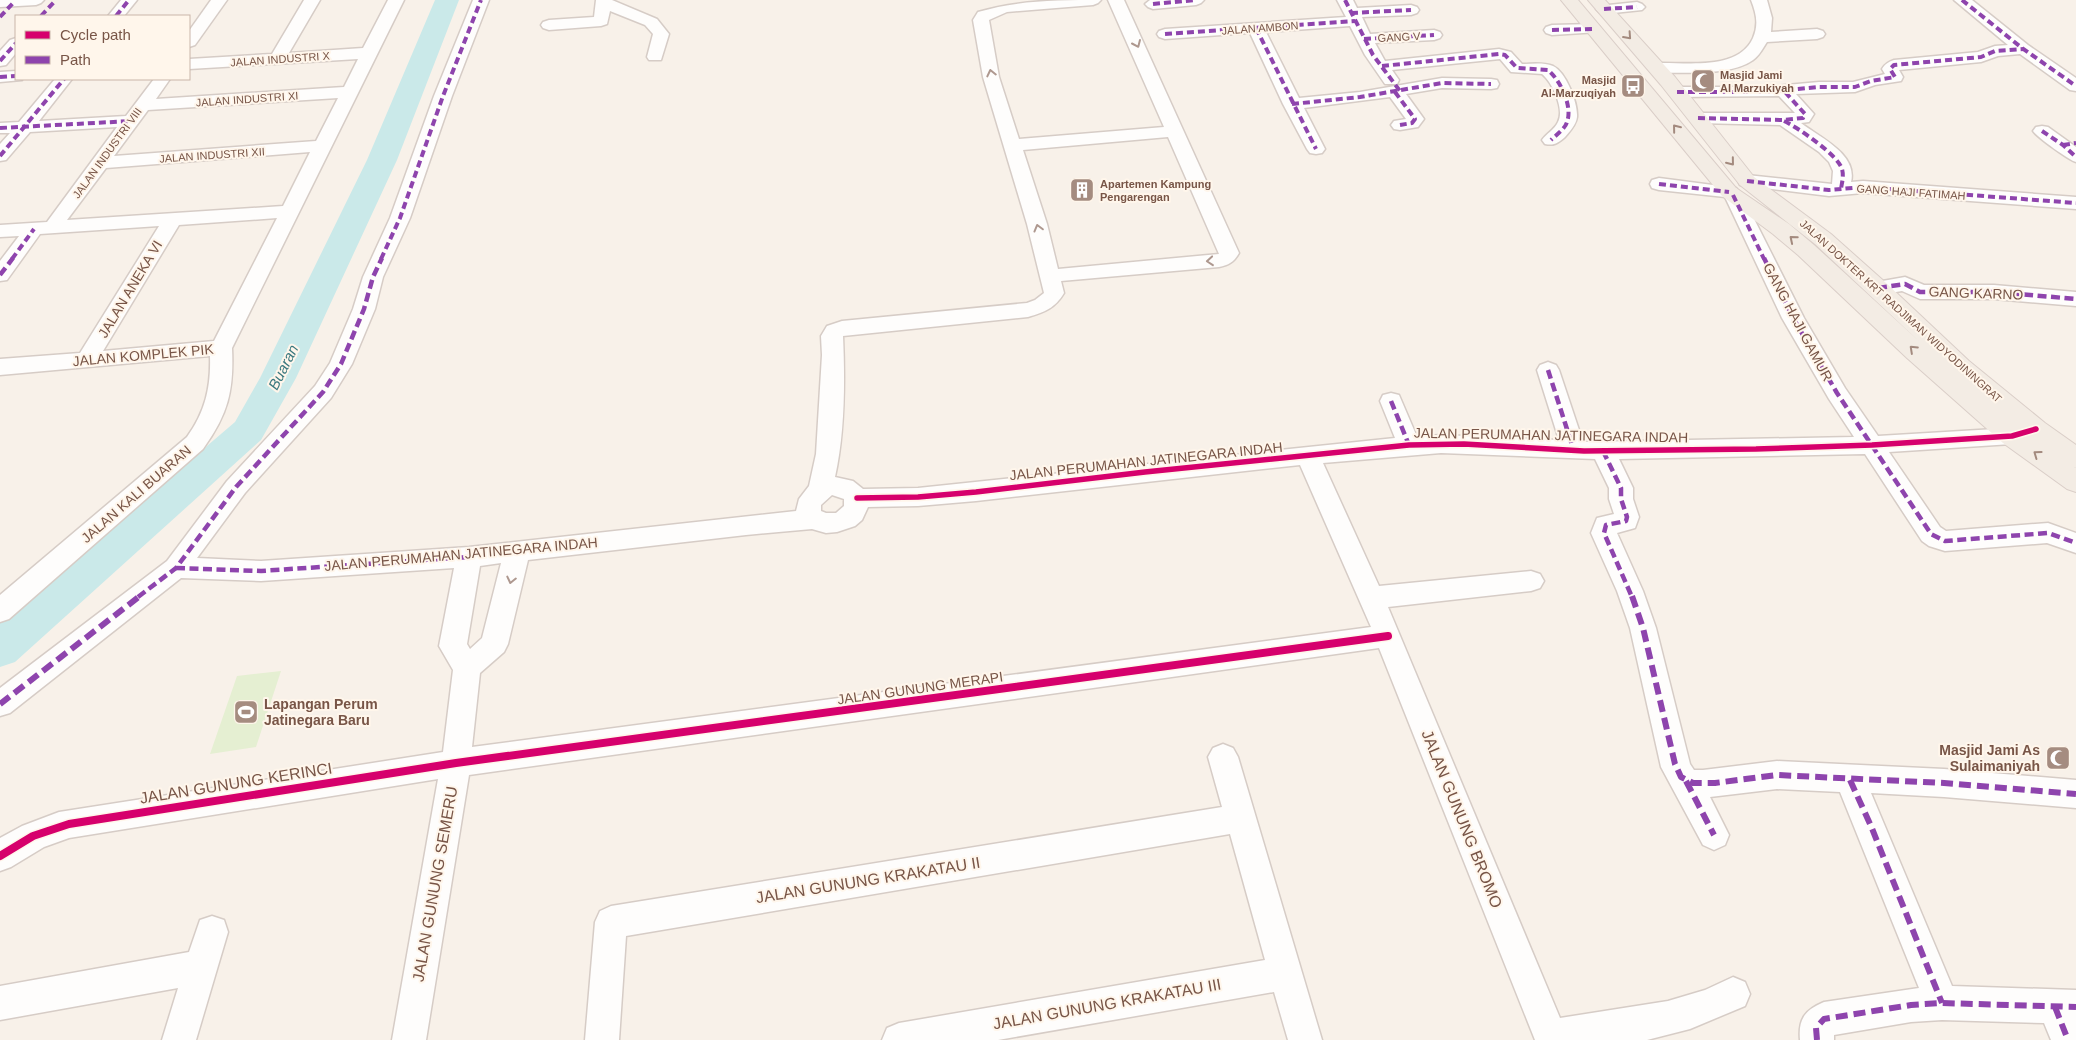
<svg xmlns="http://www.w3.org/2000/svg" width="2076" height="1040" font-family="Arial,sans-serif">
  <rect width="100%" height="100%" fill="#f8f1e9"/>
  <polygon fill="#e5efd2" points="281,671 256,747 210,754 237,676"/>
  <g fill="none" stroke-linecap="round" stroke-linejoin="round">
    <polygon fill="#cae9e9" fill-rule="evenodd" points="435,0 459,0 397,160 296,378 261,440 15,662 0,667 0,623 235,422 260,378 367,160"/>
    <defs>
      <g id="minor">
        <polygon points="0,0 44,0 41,3 36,5 0,7"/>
        <polygon points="121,0 137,0 124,16 108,16"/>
        <polygon points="211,0 227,0 195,45 189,47 189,31"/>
        <path d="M304,0H320L289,53L363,48L388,0H404L232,348C234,391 228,414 203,449L9,619L0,622V595L187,437C205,412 211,388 210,356L0,375V359L80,353L159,226L40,234L7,280L0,281V261L19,236L0,237V225L47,222L117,127L30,132L6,160L0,161V144L10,133H0V123L19,122L55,79H72L39,121L126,116L154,79H170L156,99L344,87L358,59L189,69V59L272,54ZM338,98L316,141L114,156L148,110ZM310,152L283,206L67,220L106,168ZM277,218L214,341L103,351L179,225Z"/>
        <path d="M473,0H489L452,96L410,218L383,277L375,309L352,364L331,398L245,493L197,558L261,561L469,547L796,511L799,499L809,486L816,454L822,355L821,336L827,326L842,321L1027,303L1035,300L1044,293L1027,224L983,77L973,20L978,12C1019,0 1058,0 1101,0L1098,3L1093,5L1007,12L989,20L999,77L1019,139L1164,127L1108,0H1124L1239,253C1234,262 1229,265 1219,267L1061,281L1064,293C1055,308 1045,312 1028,317L843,336C845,382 845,432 835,477L853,481L863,489L918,488L1395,438L1380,401L1383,395L1391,393L1399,395L1417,437L1441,435L1559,440L1537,370L1540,365L1548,362L1556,365L1559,370L1583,442L1854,437L1829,399L1782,318L1725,197L1659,190L1652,188L1650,184L1652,180L1659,178L1736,188L1742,195L1804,318L1845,388L1878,436L2012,428L2028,423L2036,425L2040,431L2036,437L2012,444L1889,452L1940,527L1946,531L2048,523L2076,533V553L2047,543L1945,551L1929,546L1922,541L1865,454L1619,459L1633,488V499L1639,517L1635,528L1617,533L1643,591L1656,628L1690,764L1694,770H1703L1777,761L1944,769L2076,780V808L1944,797L1871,793L1952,986L2076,990V1040H2051L2044,1023L1942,1020L1911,1022L1834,1035V1040H1800C1798,1019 1805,1010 1824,1002L1919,988L1840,792L1777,789L1710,797L1729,835L1725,845L1714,850L1703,845L1661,767L1630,628L1617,591L1591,533L1597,518L1614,514L1609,499V488L1595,459L1441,453L1323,463L1379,586L1531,571L1540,574L1544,581L1540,588L1531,591L1388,607L1560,1018L1668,1001L1705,990L1733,977L1745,982L1750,994L1745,1006L1690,1029L1647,1040H1535L1379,648L469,775L426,1040H392L438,779L69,838L44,847L11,867L0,871V838L22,826L59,812L443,752L453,670L439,646L454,568L261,581L181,578L10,713L0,716V688L167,561L227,481L315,386L330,363L353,309L363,277L390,218L434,96ZM1168,137L1219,254L1058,269L1047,224L1023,150ZM1300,465L1371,627L472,747L480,673L504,652L508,644L528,560L746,535L812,529L826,533L837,532L855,526L862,520L868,507L918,506L976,501ZM832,495L844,499V506L836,513H826L821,511V505ZM501,563L482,638L470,649L467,644L480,566Z"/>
        <polygon points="596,0 612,0 657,19 669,34 661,60 649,60 647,57 653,34 645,25 610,11 607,24 601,26 549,30 543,28 541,25 543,22 549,20 594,17"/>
        <polygon points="1150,0 1204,0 1201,3 1196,5 1153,9 1148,7 1145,4"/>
        <path d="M1337,0H1353L1357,8L1411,5L1417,7L1419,10L1417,13L1411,15L1362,17L1370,34L1434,30L1440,32L1442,35L1440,38L1434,40L1375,43L1385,61L1499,49L1511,52L1522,64C1532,64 1543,62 1553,66C1566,72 1578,103 1577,117C1576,125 1570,131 1565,137C1558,143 1554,146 1545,144L1542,140C1546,134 1555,129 1558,122C1565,109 1552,82 1542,74L1511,72L1500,59L1392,70L1399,80L1397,84H1385L1365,55L1350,26L1266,32L1299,98L1360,92L1442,78L1491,79L1497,80L1499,84L1497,88L1491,89L1442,88L1406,94L1424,119L1418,127L1400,130L1394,129L1391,125L1394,121L1406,119L1390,97L1304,108L1325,149L1322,153L1316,154L1310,153L1307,149L1283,104L1250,33L1165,39L1159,37L1157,34L1159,31L1165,29L1346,17Z"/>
        <path d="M1751,0H1767L1772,18L1771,32L1817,29L1823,31L1825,34L1823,37L1817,39L1767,42C1763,48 1759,56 1753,60C1731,76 1684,72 1657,73L1651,72L1649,68L1651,64L1657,63C1687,62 1738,71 1753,38C1759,24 1756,13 1751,0Z"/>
        <path d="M1954,0H1972L2028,45L2076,78V91L2070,90L2020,54L1998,56L1981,62L1899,70L1903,77L1901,81L1875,85L1855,92L1796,94L1814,114L1809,122L1801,123C1819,137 1858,154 1851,182L1863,181L2076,197V209L1863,193L1829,196L1740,185L1738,181L1740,177L1747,175L1832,184L1833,171L1829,162L1819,152L1780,125L1698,123L1692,122L1689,118L1692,114L1698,113H1795L1779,96L1677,97L1671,96L1668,92L1671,88L1677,87H1766L1819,82H1853L1885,74L1882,69C1885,64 1888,62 1894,60L1978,52L1995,46L2008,45Z"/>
        <polygon points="1637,2 1642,4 1645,7 1642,10 1604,14 1599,12 1596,9 1599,6"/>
        <polygon points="1593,24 1599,26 1601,29 1599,32 1552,35 1546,33 1544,30 1546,27 1552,25"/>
        <polygon points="16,38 16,53 6,65 0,66 0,51 10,40"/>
        <polygon points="16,71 16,79 22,80 0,82 0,72"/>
        <path d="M2042,126L2048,127L2076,147V162C2070,161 2037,137 2033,131L2036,127Z"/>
        <polygon points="1905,277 1924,285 1994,285 2076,292 2076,306 1994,299 1920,299 1902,291 1878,295 1871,293 1868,288 1871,283"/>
        <polygon points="1223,744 1233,748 1238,757 1322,1040 1288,1040 1274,992 998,1040 882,1040 887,1028 899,1023 1265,960 1230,834 626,936 619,1040 585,1040 595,922 600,911 611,906 1222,807 1208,757 1213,748"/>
        <polygon points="212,916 224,920 228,932 196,1040 162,1040 178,988 0,1020 0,986 189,952 200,920"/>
      </g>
      <polygon id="major" points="1561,0 1578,0 1736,188 1789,224 1814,245 1921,343 1815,244 1740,185 1661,85 1588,0 1605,0 1675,77 1754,177 1831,234 1886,283 1969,361 2045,423 2076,445 2076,468 2074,467 2076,468 2076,492 2067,489 2003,443 1907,358 1798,255 1773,234 1722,196"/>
    </defs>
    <use href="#minor" stroke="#d6ccc6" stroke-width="3"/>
    <use href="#major" stroke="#dacec8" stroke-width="2"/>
    <use href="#minor" fill="#fefdfc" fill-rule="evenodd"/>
    <use href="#major" fill="#f3ece4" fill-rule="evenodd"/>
    <g stroke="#8e44ad" stroke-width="4" stroke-dasharray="7 4" stroke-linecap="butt">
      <polyline points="1345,0 1373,55 1400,91"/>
      <polyline points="1962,0 2022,48 2076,86"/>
      <polyline points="1153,4 1196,0"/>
      <polyline points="1604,9 1637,7"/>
      <polyline points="1351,13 1411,10"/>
      <polyline points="41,16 56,0"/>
      <polyline points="116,16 129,0"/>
      <polyline points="0,17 15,1"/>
      <polyline points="1256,28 1316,149"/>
      <polyline points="1552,30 1593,29"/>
      <polyline points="1165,34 1355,21"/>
      <polyline points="1364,39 1434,35"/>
      <polyline points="0,61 16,43"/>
      <path d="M1382,66L1499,54L1505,55L1517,68L1548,70C1560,80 1573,106 1567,122C1565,129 1556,135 1551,140"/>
      <polyline points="0,77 16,76"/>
      <polyline points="1395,92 1415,119 1412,123 1400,125"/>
      <polyline points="1677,92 1766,92 1819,87 1855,87 1871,81 1895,77 1890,69 1894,65 1981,57 1995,51 2024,49"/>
      <polyline points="1292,104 1360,97 1442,83 1491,84"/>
      <polyline points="1698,118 1782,120 1803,118 1805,114 1785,92"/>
      <path d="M1784,121C1797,127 1838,155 1842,169C1844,176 1842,182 1841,189"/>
      <polyline points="0,128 131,121"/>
      <polyline points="2042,131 2063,145 2076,157"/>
      <polyline points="2063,145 2076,143"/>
      <polyline points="0,156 64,79"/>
      <polyline points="1747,181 1829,190 1863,187 2076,203"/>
      <polyline points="1659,184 1729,192"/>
      <polyline points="1733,195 1764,259"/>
      <polyline points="12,259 34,229"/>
      <polyline points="381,259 400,218 443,96 481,0"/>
    </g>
    <g stroke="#8e44ad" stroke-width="4.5" stroke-dasharray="9 4.5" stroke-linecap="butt">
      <polyline points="1764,258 1793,318 1837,393 1931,534 1945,541 2048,533 2076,543"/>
      <polyline points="0,275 13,258"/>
      <polyline points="1878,288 1905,284 1920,292 1994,292 2076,299"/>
      <polyline points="1548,370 1574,451"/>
      <polyline points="1391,401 1409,445"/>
      <polyline points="1603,451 1621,488 1621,499 1627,517 1626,521 1606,525 1604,533 1632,597"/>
      <polyline points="176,568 261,571 469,557"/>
      <polyline points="138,597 176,568 236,487 323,392 341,364 364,309 373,277 382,258"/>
    </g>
    <g stroke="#8e44ad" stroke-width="6" stroke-dasharray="12 6" stroke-linecap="butt">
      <polyline points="1632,596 1643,628 1675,764 1681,777 1693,783 1715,783 1777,775 1944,783 2076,794"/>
      <polyline points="0,704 140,596"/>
      <polyline points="1850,780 1871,826 1942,1003"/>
      <polyline points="1686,781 1714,835"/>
      <polyline points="2055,1007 2068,1040"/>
      <polyline points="1817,1040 1816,1028 1824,1019 1911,1005 1942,1003 2076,1007"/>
    </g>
    <defs>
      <polyline id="cycleway-far1" points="857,498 918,497 976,492 1145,472 1409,445 1464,444 1584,451 1756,449 1872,445 2012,436 2036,429"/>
      <polyline id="cycleway" points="0,856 33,836 69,824 456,763 1388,636"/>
    </defs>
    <use href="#cycleway-far1" stroke="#fff6eb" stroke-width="9"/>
    <use href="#cycleway" stroke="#fff6eb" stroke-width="11"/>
    <use href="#cycleway-far1" stroke="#d6006c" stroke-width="5.5"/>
    <use href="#cycleway" stroke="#d6006c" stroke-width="8"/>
  </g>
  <defs><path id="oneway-chevron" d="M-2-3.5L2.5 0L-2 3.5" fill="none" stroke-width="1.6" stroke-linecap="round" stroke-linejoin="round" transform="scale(1.25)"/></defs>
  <g stroke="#a38a7e">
    <use href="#oneway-chevron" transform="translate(1628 36) rotate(48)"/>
    <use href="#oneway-chevron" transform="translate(1676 128) rotate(-129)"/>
    <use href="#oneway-chevron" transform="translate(1731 162) rotate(51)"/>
    <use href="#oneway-chevron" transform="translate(1793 239) rotate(-140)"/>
    <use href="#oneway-chevron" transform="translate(1913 349) rotate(-137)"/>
    <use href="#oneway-chevron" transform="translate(2037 454) rotate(-144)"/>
  </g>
  <g stroke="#ae988f">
    <use href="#oneway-chevron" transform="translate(1137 44) rotate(66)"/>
    <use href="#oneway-chevron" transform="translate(991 73) rotate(-103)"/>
    <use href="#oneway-chevron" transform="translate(1038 228) rotate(-105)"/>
    <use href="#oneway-chevron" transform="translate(1210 261) rotate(175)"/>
    <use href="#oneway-chevron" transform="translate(511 580) rotate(103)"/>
  </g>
  <defs>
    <symbol id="mosque-square" viewBox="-11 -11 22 22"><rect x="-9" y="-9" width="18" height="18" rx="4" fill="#a58c80" stroke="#fff6eb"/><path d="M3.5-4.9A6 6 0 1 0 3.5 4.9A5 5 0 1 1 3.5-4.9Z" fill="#fff"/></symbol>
    <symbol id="bus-square" viewBox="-11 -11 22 22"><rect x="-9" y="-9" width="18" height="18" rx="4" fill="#a58c80" stroke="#fff6eb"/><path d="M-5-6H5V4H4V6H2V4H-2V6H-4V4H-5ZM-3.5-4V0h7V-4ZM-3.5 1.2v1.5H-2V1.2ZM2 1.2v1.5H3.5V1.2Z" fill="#fff"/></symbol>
    <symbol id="building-square" viewBox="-11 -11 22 22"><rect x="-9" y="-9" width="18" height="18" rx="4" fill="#a58c80" stroke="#fff6eb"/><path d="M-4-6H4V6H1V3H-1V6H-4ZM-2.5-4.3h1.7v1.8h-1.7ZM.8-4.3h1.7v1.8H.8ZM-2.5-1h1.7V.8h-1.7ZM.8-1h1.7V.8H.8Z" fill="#fff"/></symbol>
    <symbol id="stadium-square" viewBox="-11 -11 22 22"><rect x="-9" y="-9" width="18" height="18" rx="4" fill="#a58c80" stroke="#fff6eb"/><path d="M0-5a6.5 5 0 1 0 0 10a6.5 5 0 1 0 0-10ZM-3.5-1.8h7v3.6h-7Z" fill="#fff"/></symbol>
  </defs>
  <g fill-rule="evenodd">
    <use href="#mosque-square" x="1689" y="67" width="28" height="28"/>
    <use href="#bus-square" x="1619" y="72" width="28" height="28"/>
    <use href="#building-square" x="1068" y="176" width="28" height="28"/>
    <use href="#stadium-square" x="232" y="698" width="28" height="28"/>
    <use href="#mosque-square" x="2044" y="744" width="28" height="28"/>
  </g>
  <g text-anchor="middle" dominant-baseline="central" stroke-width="4" stroke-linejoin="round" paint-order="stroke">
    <g font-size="11" fill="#785547" stroke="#fff6eb">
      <text transform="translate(1260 28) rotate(-4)">JALAN AMBON</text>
      <text transform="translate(1399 37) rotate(-3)">GANG V</text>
      <text transform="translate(280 59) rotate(-4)">JALAN INDUSTRI X</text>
      <text transform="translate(247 99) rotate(-4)">JALAN INDUSTRI XI</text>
      <text transform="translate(107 153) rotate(-54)">JALAN INDUSTRI VIII</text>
      <text transform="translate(212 155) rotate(-4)">JALAN INDUSTRI XII</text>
      <text transform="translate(1911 192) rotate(4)">GANG HAJI FATIMAH</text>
      <text transform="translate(1901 311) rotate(42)">JALAN DOKTER KRT RADJIMAN WIDYODININGRAT</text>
    </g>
    <g font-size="11" font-weight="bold" fill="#785547" stroke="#fff6eb" text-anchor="start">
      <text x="1720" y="75">Masjid Jami<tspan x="1720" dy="13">Al Marzukiyah</tspan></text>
      <text x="1616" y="80" text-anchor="end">Masjid<tspan x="1616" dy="13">Al-Marzuqiyah</tspan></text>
      <text x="1100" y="184">Apartemen Kampung<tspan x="1100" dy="13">Pengarengan</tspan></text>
    </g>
    <g font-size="14" fill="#785547" stroke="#fff6eb">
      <text transform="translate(130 289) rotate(-59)">JALAN ANEKA VI</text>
      <text transform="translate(1976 293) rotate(2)">GANG KARNO</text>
      <text transform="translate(1798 322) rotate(62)">GANG HAJI GAMUR</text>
      <text transform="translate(143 355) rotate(-5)">JALAN KOMPLEK PIK</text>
      <text transform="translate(1551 435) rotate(1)">JALAN PERUMAHAN JATINEGARA INDAH</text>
      <text transform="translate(1146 461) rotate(-6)">JALAN PERUMAHAN JATINEGARA INDAH</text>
      <text transform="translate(136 494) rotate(-41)">JALAN KALI BUARAN</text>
      <text transform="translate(461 554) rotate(-5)">JALAN PERUMAHAN JATINEGARA INDAH</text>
      <text transform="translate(920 688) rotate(-8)">JALAN GUNUNG MERAPI</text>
    </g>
    <g font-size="14" font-weight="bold" fill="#785547" stroke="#fff6eb" text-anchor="start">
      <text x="264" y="704">Lapangan Perum<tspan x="264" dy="16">Jatinegara Baru</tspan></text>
      <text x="2040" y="750" text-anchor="end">Masjid Jami As<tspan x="2040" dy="16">Sulaimaniyah</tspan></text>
    </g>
    <g font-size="15" font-style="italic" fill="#3a787e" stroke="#fff6eb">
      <text transform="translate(283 367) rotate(-63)">Buaran</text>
    </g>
    <g font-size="16" fill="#785547" stroke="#fff6eb">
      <text transform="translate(236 783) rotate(-9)">JALAN GUNUNG KERINCI</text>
      <text transform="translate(1462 819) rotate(68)">JALAN GUNUNG BROMO</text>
      <text transform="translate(868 880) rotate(-9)">JALAN GUNUNG KRAKATAU II</text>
      <text transform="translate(435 884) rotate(-80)">JALAN GUNUNG SEMERU</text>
      <text transform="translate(1107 1004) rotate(-10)">JALAN GUNUNG KRAKATAU III</text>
    </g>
  </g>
  <rect x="15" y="15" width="175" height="65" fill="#fff6eb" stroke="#c9b6a9"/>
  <rect x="25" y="31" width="25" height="8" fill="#d6006c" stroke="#c9b6a9"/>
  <text x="60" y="40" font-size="15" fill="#785547">Cycle path</text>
  <rect x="25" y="56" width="25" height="8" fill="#8e44ad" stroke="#c9b6a9"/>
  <text x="60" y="65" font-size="15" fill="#785547">Path</text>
</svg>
